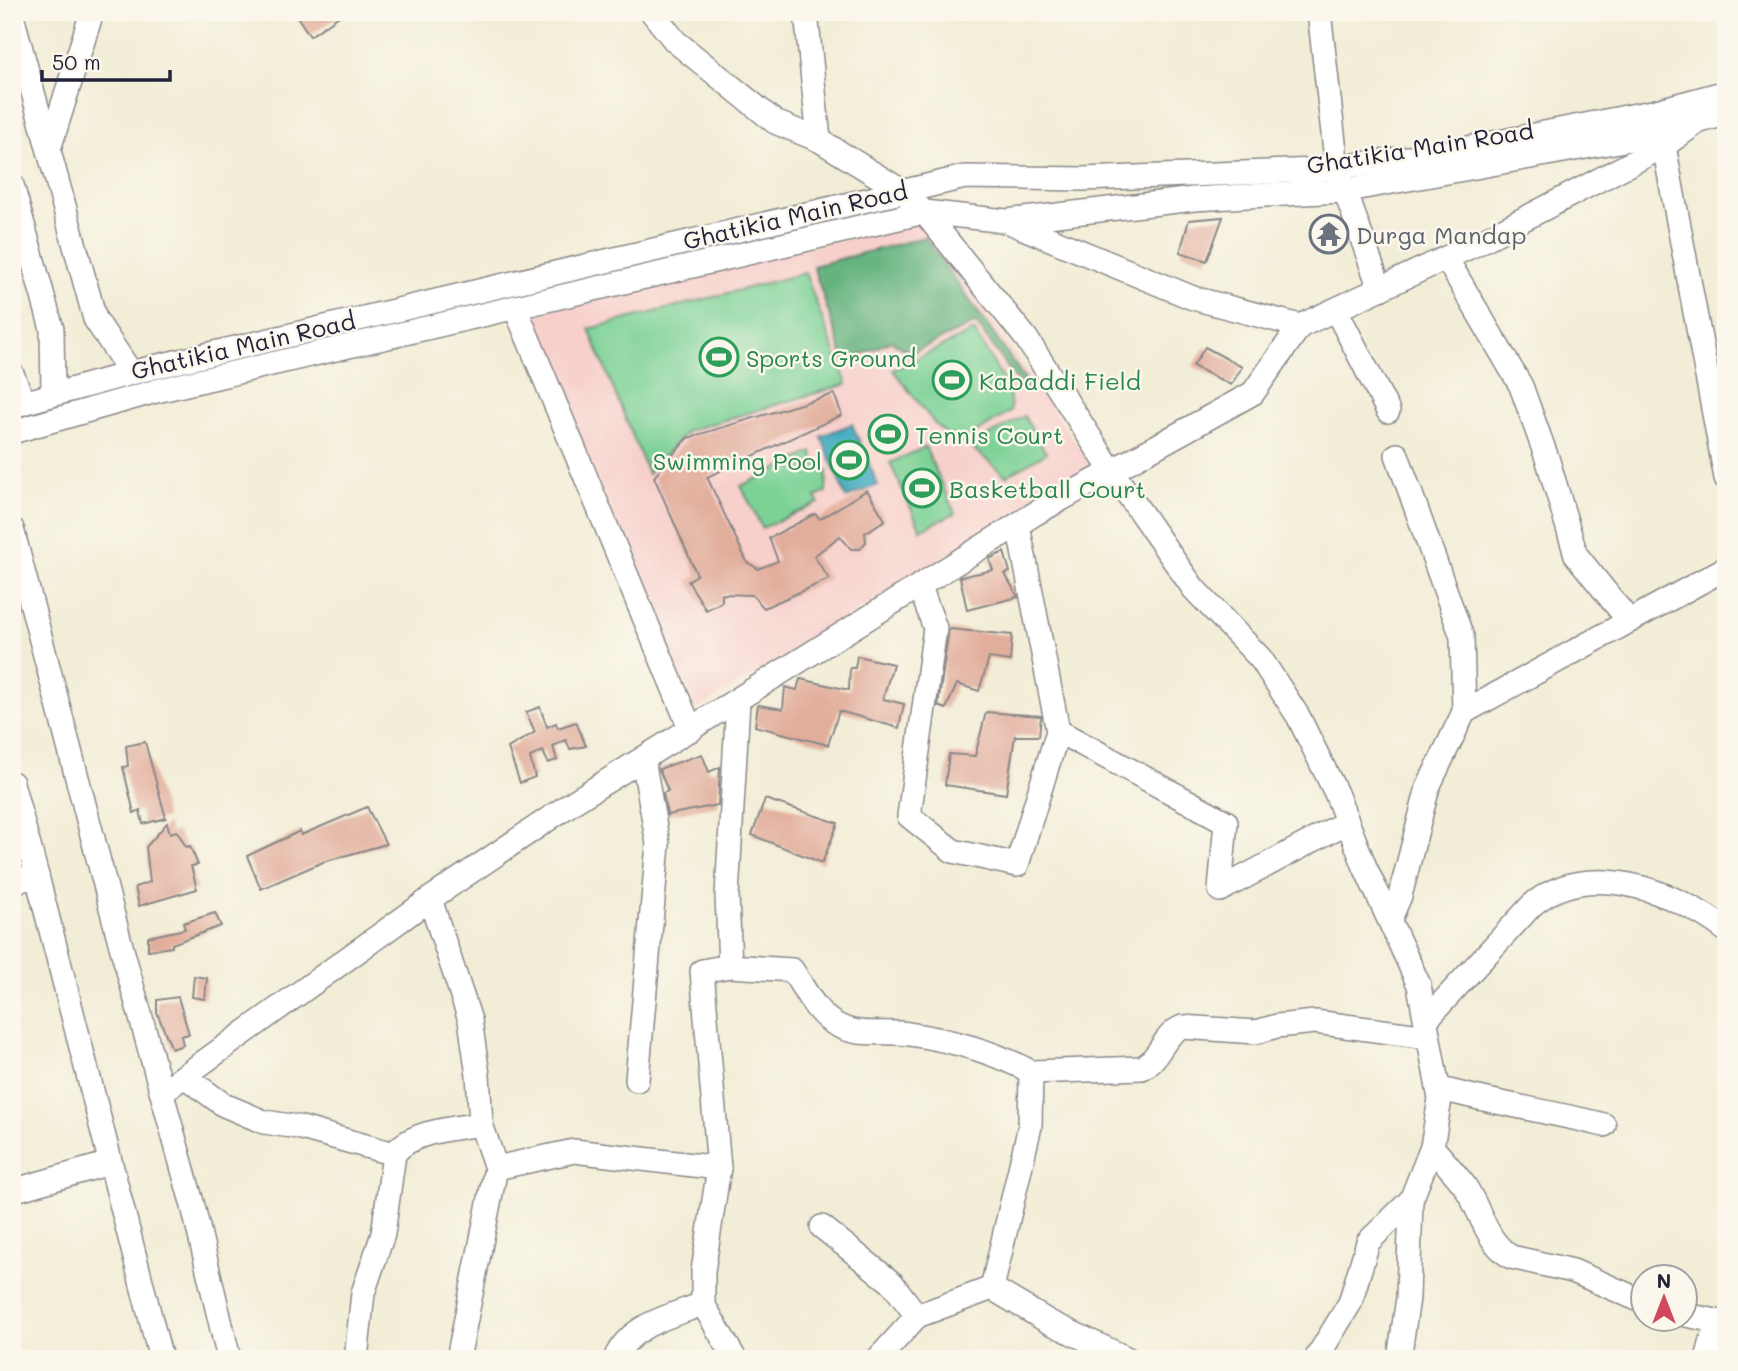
<svg xmlns="http://www.w3.org/2000/svg" width="1738" height="1371" font-family="Mali,sans-serif">
  <rect width="100%" height="100%" fill="#fbf7ec"/>
  <filter id="ink" filterUnits="userSpaceOnUse"><feTurbulence type="fractalNoise" baseFrequency=".0143" numOctaves="2"/><feDisplacementMap in="SourceGraphic" scale="14" xChannelSelector="R" yChannelSelector="G"/><feConvolveMatrix kernelMatrix="1 2 1 2 8 2 1 2 1" color-interpolation-filters="sRGB"/></filter>
  <filter id="wash" filterUnits="userSpaceOnUse"><feTurbulence type="fractalNoise" baseFrequency=".00686" numOctaves="4" result="noise"/><feDisplacementMap in="SourceGraphic" scale="28" xChannelSelector="R" yChannelSelector="G"/><feGaussianBlur stdDeviation="1.57" result="paint"/><feColorMatrix in="noise" values="0 0 0 0 0 0 0 0 0 0 0 0 0 0 0 0 0 1.4 0 .05"/><feComposite in="paint" operator="in"/></filter>
  <g filter="url(#wash)">
    <rect width="100%" height="100%" fill="#f2edd6"/>
    <polygon fill="#f7d0cc" points="923,220 1093,468 696,710 526,312"/>
    <g fill="#7cd195" stroke="#4f7a68" stroke-width="2">
      <polygon points="805,273 847,384 687,431 648,474 589,329"/>
      <polygon points="974,331 1009,389 1011,411 958,444 935,424 893,370"/>
      <polygon points="1024,416 1046,453 1006,476 970,446"/>
      <polygon points="889,419 901,445 886,452 874,423"/>
      <polygon points="925,447 955,513 921,530 890,463"/>
      <polygon points="812,452 816,462 827,470 826,492 816,497 819,503 762,528 741,486"/>
    </g>
    <polygon fill="#65b37e" stroke="#446a5c" stroke-width="2" points="925,237 1029,385 1024,390 976,323 911,353 891,341 845,362 813,266"/>
    <polygon fill="#3da9bd" stroke="#30667c" stroke-width="2" points="852,424 878,485 846,498 821,436"/>
    <g id="blocks">
      <g fill="#e2ae9c">
        <polygon points="294,12 345,12 310,36"/>
        <polygon points="1223,217 1207,261 1180,252 1189,220"/>
        <polygon points="1339,222 1344,243 1317,251 1315,226"/>
        <polygon points="1205,347 1242,367 1231,385 1193,366"/>
        <polygon points="834,394 842,415 707,477 747,562 758,569 778,561 769,538 815,514 820,519 867,490 885,520 865,533 866,542 860,549 851,549 840,536 814,556 829,579 764,608 752,595 722,594 722,602 706,610 688,581 697,575 654,477 687,438"/>
        <polygon points="1004,552 1010,572 1005,574 1018,597 967,610 960,577 993,570 989,559"/>
        <polygon points="949,629 1012,635 1010,661 989,658 979,691 957,684 946,709 938,706"/>
        <polygon points="857,656 893,664 883,699 904,704 899,728 839,711 828,745 755,726 758,705 783,709 785,687 797,690 800,679 849,690 850,668 855,668"/>
        <polygon points="540,707 547,727 556,723 558,728 576,722 586,746 570,749 566,740 553,746 557,760 548,763 543,751 530,757 535,777 520,783 508,748 535,732 526,712"/>
        <polygon points="986,712 1041,716 1039,736 1015,736 1006,794 945,785 949,754 975,756"/>
        <polygon points="145,742 166,818 143,824 140,810 134,813 123,767 128,766 126,746"/>
        <polygon points="702,754 709,772 720,767 718,805 667,815 663,793 668,791 659,769"/>
        <polygon points="765,799 838,823 822,863 752,835"/>
        <polygon points="367,807 386,844 323,862 261,889 247,856 300,831 301,835"/>
        <polygon points="167,823 170,833 177,831 186,847 190,846 198,865 191,866 197,889 139,906 135,887 150,882 146,847"/>
        <polygon points="215,913 221,926 172,944 172,947 148,950 148,937 185,929 183,923"/>
        <polygon points="194,976 207,978 205,999 192,997"/>
        <polygon points="178,997 189,1034 181,1036 183,1045 172,1049 157,1013 157,1000"/>
      </g>
    </g>
  </g>
  <g filter="url(#ink)">
    <use href="#blocks" fill-opacity="0" stroke="#8a8888" stroke-width="2"/>
    <g fill="none" stroke-linecap="round" stroke-linejoin="round">
      <defs>
        <g id="minor">
          <polyline points="652,12 675,41 775,122 819,140 902,191 924,212 1026,338 1111,470 1194,589 1261,659 1298,716 1336,793 1365,867 1419,985 1440,1099 1432,1147 1411,1200 1408,1298 1399,1359"/>
          <polyline points="806,12 819,140"/>
          <polyline points="1319,12 1337,168 1380,289"/>
          <polyline points="12,16 95,319 131,373"/>
          <polyline points="1664,146 1726,478"/>
          <polyline points="49,149 92,12"/>
          <polyline points="12,185 52,329 53,393"/>
          <polyline points="1009,222 1193,298 1300,326"/>
          <polyline points="1446,258 1521,386 1548,461 1576,555 1629,621"/>
          <polyline points="515,307 691,730"/>
          <polyline points="1336,310 1388,411"/>
          <polyline points="12,374 24,403"/>
          <polyline points="12,406 150,368 965,177 1082,179 1317,170 1432,155 1652,112 1726,92"/>
          <polyline points="12,432 156,391 924,212 1006,221 1194,199 1342,191 1641,137 1726,114"/>
          <polyline points="1397,455 1462,637 1464,712"/>
          <polyline points="1018,525 1058,731 1226,822 1220,890 1347,822"/>
          <polyline points="12,529 120,942 193,1206 229,1359"/>
          <polyline points="920,587 935,628 909,816 953,851 1017,865 1058,731"/>
          <path d="M738,701L727,896L730,966L792,970C804,988 816,1014 835,1024C858,1038 883,1030 909,1034C950,1040 995,1052 1031,1072L1030,1126L992,1288L1049,1322L1128,1359"/>
          <polyline points="12,783 37,876 12,882"/>
          <polyline points="37,876 161,1359"/>
          <polyline points="430,899 470,1020 478,1075 481,1124 496,1168"/>
          <polyline points="1390,919 1400,896 1428,787 1464,712 1726,568"/>
          <polyline points="730,966 702,971 719,1168 703,1271 703,1304 735,1359"/>
          <path d="M1426,1020L1531,906C1586,857 1675,891 1726,930"/>
          <path d="M1031,1072L1142,1068C1160,1059 1162,1036 1182,1027L1256,1032L1277,1026L1315,1022L1428,1037"/>
          <polyline points="184,1076 224,1105 264,1122 298,1127 394,1154"/>
          <polyline points="637,1080 658,844 643,759"/>
          <path d="M1438,1088C1492,1103 1548,1111 1604,1125"/>
          <polyline points="162,1092 430,899 575,801 1036,513 1253,393 1300,326 1476,244 1664,146 1699,121"/>
          <path d="M1432,1147C1443,1160 1454,1172 1464,1185C1481,1209 1485,1241 1511,1257L1573,1271L1644,1302"/>
          <polyline points="12,1191 110,1163"/>
          <polyline points="822,1227 892,1283 917,1316"/>
          <polyline points="1686,1315 1726,1323"/>
          <path d="M356,1359L363,1293L383,1234L394,1154C411,1131 455,1128 481,1124"/>
          <polyline points="458,1359 496,1168 574,1151 719,1168"/>
          <path d="M615,1359C630,1324 671,1316 703,1304"/>
          <polyline points="878,1359 917,1316 992,1288"/>
          <polyline points="1316,1359 1350,1303 1368,1242 1411,1200"/>
          <polyline points="1707,1359 1717,1322"/>
        </g>
      </defs>
      <use href="#minor" stroke="#8a8888" stroke-width="26"/>
      <use href="#minor" stroke="#fff" stroke-width="23"/>
    </g>
  </g>
  <defs>
    <symbol id="temple-ring" viewBox="-11 -11 22 22"><circle r="9.5" fill="#fbf7ec" stroke="#6b7280" stroke-width="1.5"/><path d="M0-6L5-2H3V0L6.5 2.5H4V6H1.5V3h-3V6H-4V2.5H-6.5L-3 0V-2H-5Z" fill="#6b7280"/></symbol>
    <symbol id="stadium-ring" viewBox="-11 -11 22 22"><circle r="9.5" fill="#fbf7ec" stroke="#2e9e5b" stroke-width="1.5"/><path d="M0-5a6.5 5 0 1 0 0 10a6.5 5 0 1 0 0-10ZM-3.5-1.8h7v3.6h-7Z" fill="#2e9e5b"/></symbol>
  </defs>
  <g fill-rule="evenodd">
    <use href="#temple-ring" x="1307" y="212" width="44" height="44"/>
    <use href="#stadium-ring" x="697" y="335" width="44" height="44"/>
    <use href="#stadium-ring" x="930" y="358" width="44" height="44"/>
    <use href="#stadium-ring" x="866" y="412" width="44" height="44"/>
    <use href="#stadium-ring" x="827" y="438" width="44" height="44"/>
    <use href="#stadium-ring" x="900" y="466" width="44" height="44"/>
  </g>
  <g text-anchor="middle" dominant-baseline="central" stroke-width="5" stroke-linejoin="round" paint-order="stroke">
    <g font-size="24" fill="#22223b" stroke="#fbf7ec">
      <text transform="translate(1420 147) rotate(-9)">Ghatikia Main Road</text>
      <text transform="translate(795 215) rotate(-13)">Ghatikia Main Road</text>
      <text transform="translate(243 345) rotate(-13)">Ghatikia Main Road</text>
    </g>
    <g font-size="24" fill="#5b616d" stroke="#fbf7ec" text-anchor="start">
      <text x="1356" y="234">Durga Mandap</text>
    </g>
    <g font-size="24" fill="#27864d" stroke="#fbf7ec" text-anchor="start">
      <text x="746" y="357">Sports Ground</text>
      <text x="979" y="380">Kabaddi Field</text>
      <text x="915" y="434">Tennis Court</text>
      <text x="822" y="460" text-anchor="end">Swimming Pool</text>
      <text x="949" y="488">Basketball Court</text>
    </g>
  </g>
  <rect width="1738" height="1371" fill="none" stroke="#fbf7ec" stroke-width="42"/>
  <g transform="translate(1664 1298)"><circle r="33" fill="#fbf7ec" stroke="#a4a2a5" stroke-width="2"/>
  <path d="M0-5L12 26L0 18L-12 26Z" fill="#d1495b"/>
  <text y="-10" font-size="19" font-weight="bold" text-anchor="middle" fill="#22223b">N</text>
  </g>
  <path d="M42 70v10h128v-10" fill="none" stroke="#22223b" stroke-width="3.5"/>
  <text x="52" y="70" font-size="21" fill="#22223b" stroke="#fbf7ec" stroke-width="5" paint-order="stroke">50 m</text>
</svg>
